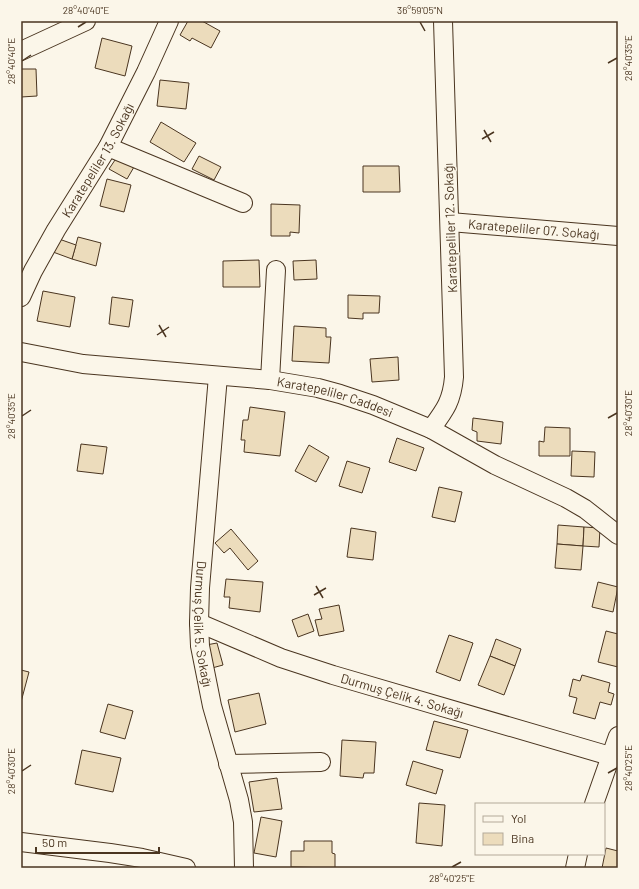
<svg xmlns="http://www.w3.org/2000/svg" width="639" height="889" font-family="Barlow,sans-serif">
  <rect width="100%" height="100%" fill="#fbf6e9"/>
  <g fill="#ecdcbc" stroke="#4a3520">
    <polygon points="188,21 202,21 220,31 211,48 192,38 190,41 180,35"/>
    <polygon points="102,38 132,46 125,76 95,68"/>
    <polygon points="21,69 36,69 37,96 21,97"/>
    <polygon points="160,80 189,83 186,109 157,106"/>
    <polygon points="161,122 196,143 184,162 150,142"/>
    <polygon points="199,156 221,167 214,180 192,169"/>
    <polygon points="117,157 134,167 127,179 109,169"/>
    <polygon points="363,166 399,166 400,192 363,192"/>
    <polygon points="107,179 131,185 124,212 100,206"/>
    <polygon points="271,204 300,205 299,233 290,232 290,236 271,236"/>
    <polygon points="78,237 101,243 96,266 72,259"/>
    <polygon points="59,239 76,245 72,259 53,252"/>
    <polygon points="259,260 260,287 223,287 223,261"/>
    <polygon points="316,260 317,279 294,280 293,261"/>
    <polygon points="43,291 75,297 70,327 37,321"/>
    <polygon points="348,295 380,296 379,313 363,313 363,319 348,318"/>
    <polygon points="112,297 133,300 129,327 109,324"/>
    <polygon points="294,326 326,328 326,337 331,337 329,363 292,361"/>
    <polygon points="398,357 399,380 372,382 370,359"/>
    <polygon points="250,407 285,412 280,456 244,452 245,440 241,440 243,420 248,420"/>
    <polygon points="473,418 503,422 501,444 477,441 477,432 472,430"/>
    <polygon points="545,427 570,428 570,456 539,456 539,441 544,442"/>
    <polygon points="397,438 424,448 416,471 389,462"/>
    <polygon points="81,444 107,447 103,474 77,471"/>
    <polygon points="309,445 329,457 316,482 295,471"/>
    <polygon points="572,451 595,452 594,477 571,476"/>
    <polygon points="347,461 370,468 362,493 339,486"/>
    <polygon points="439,487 462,492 455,522 432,517"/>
    <polygon points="558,525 584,527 583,546 557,544"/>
    <polygon points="584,527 600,528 599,547 583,546"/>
    <polygon points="351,528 376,532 373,560 347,557"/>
    <polygon points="231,529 258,561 248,570 230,548 224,553 215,543"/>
    <polygon points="557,544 583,546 581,570 555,568"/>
    <polygon points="226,579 263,582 260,612 229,608 230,597 224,597"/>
    <polygon points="598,582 618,587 613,612 592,607"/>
    <polygon points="339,605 344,631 319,636 315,620 322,619 319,609"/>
    <polygon points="308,614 314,631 298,637 292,620"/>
    <polygon points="606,631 618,634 618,667 598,662"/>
    <polygon points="449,635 473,643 460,681 436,672"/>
    <polygon points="496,639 521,649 515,666 490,656"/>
    <polygon points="217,643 223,665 212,668 206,645"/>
    <polygon points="490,656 515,666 504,695 478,685"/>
    <polygon points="21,670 29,672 21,702"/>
    <polygon points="582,675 610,683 608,692 614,694 611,705 600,702 595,719 573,713 577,698 569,696 573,679 580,681"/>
    <polygon points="259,693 266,724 235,732 228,700"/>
    <polygon points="108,704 133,711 125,739 100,732"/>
    <polygon points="434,721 468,730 460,758 426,750"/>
    <polygon points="342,740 376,742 374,773 364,773 363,778 340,776"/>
    <polygon points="82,750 121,758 113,792 75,784"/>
    <polygon points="413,761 443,770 436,794 406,785"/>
    <polygon points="277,778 282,809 254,812 249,782"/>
    <polygon points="419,803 445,805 442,846 416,843"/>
    <polygon points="261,817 282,821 276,857 254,853"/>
    <polygon points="304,841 332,841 332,853 335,854 335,868 291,867 291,851 304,851"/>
    <polygon points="606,848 618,851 618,868 602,868"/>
  </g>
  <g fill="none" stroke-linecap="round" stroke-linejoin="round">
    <defs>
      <g id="minor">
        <polyline points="21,51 86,21"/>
        <polyline points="108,147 243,203"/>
        <path id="s1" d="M450,222L618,236"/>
        <path id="s2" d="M21,297L33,271L56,230L108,147L146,72L169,21"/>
        <path id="s3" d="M21,352L83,364L270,380L318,388L340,394L373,405L431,429L495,465L566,498L585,509L618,535"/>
        <path id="s4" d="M218,376L200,588L199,623L200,646L212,706L239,800L243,822L244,868"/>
        <polyline points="270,380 276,270"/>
        <path d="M431,429C445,410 452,401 454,377L443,21"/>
        <path id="s5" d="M199,623L281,658L333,675L610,756"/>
        <polyline points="228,764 321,762"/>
        <polyline points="594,804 618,736"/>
        <polyline points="21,842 110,853 142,858 186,868"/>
        <polyline points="575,868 578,854"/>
      </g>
    </defs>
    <use href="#minor" stroke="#4a3520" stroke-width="20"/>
    <use href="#minor" stroke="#fbf6e9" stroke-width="18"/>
  </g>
  <path fill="none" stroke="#4a3520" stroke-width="1.5" d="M420,22L425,31M78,27L86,22M22,61L31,55M608,63L617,58M484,130L491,142M482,139L494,132M159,325L166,337M157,335L169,327M22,416L31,410M608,418L617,413M316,586L323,598M314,595L326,588M22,771L31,765M608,773L617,768M452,867L461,862"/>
  <g text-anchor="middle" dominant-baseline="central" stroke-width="3" stroke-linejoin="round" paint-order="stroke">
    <g font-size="13" fill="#4a3520" stroke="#fbf6e9">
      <text stroke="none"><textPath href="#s2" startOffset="157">Karatepeliler 13. Sokağı</textPath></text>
      <text transform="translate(450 228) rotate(-92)">Karatepeliler 12. Sokağı</text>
      <text stroke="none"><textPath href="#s1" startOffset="84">Karatepeliler 07. Sokağı</textPath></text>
      <text stroke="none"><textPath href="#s3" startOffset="318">Karatepeliler Caddesi</textPath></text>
      <text stroke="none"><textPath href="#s4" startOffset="249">Durmuş Çelik 5. Sokağı</textPath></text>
      <text stroke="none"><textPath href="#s5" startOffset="216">Durmuş Çelik 4. Sokağı</textPath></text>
    </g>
  </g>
  <rect width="639" height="889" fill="none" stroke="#fbf6e9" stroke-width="44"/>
  <rect x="475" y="803" width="130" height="52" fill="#fbf6e9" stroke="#b4a999"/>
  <rect x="483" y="816" width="20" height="6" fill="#fbf6e9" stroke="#b4a999"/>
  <text x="511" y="823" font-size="12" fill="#4a3520">Yol</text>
  <rect x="483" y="833" width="20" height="12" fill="#ecdcbc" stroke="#b4a999"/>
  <text x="511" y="843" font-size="12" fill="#4a3520">Bina</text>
  <path d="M36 847v6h123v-6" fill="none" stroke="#4a3520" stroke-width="2"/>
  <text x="42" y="847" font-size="12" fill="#4a3520" stroke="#fbf6e9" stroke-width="3" paint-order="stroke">50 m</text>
  <rect x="22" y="22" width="595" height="845" fill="none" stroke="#4a3520" stroke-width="1.5"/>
  <g font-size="10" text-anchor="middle" fill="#4a3520">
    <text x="86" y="14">28°40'40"E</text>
    <text x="420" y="14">36°59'05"N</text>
    <text transform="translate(628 58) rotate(-90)" y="4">28°40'35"E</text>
    <text transform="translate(11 61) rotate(-90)" y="4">28°40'40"E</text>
    <text transform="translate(628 413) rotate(-90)" y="4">28°40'30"E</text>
    <text transform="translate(11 416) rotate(-90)" y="4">28°40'35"E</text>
    <text transform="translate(628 768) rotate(-90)" y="4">28°40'25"E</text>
    <text transform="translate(11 771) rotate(-90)" y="4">28°40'30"E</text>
    <text x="452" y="882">28°40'25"E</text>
  </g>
</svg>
